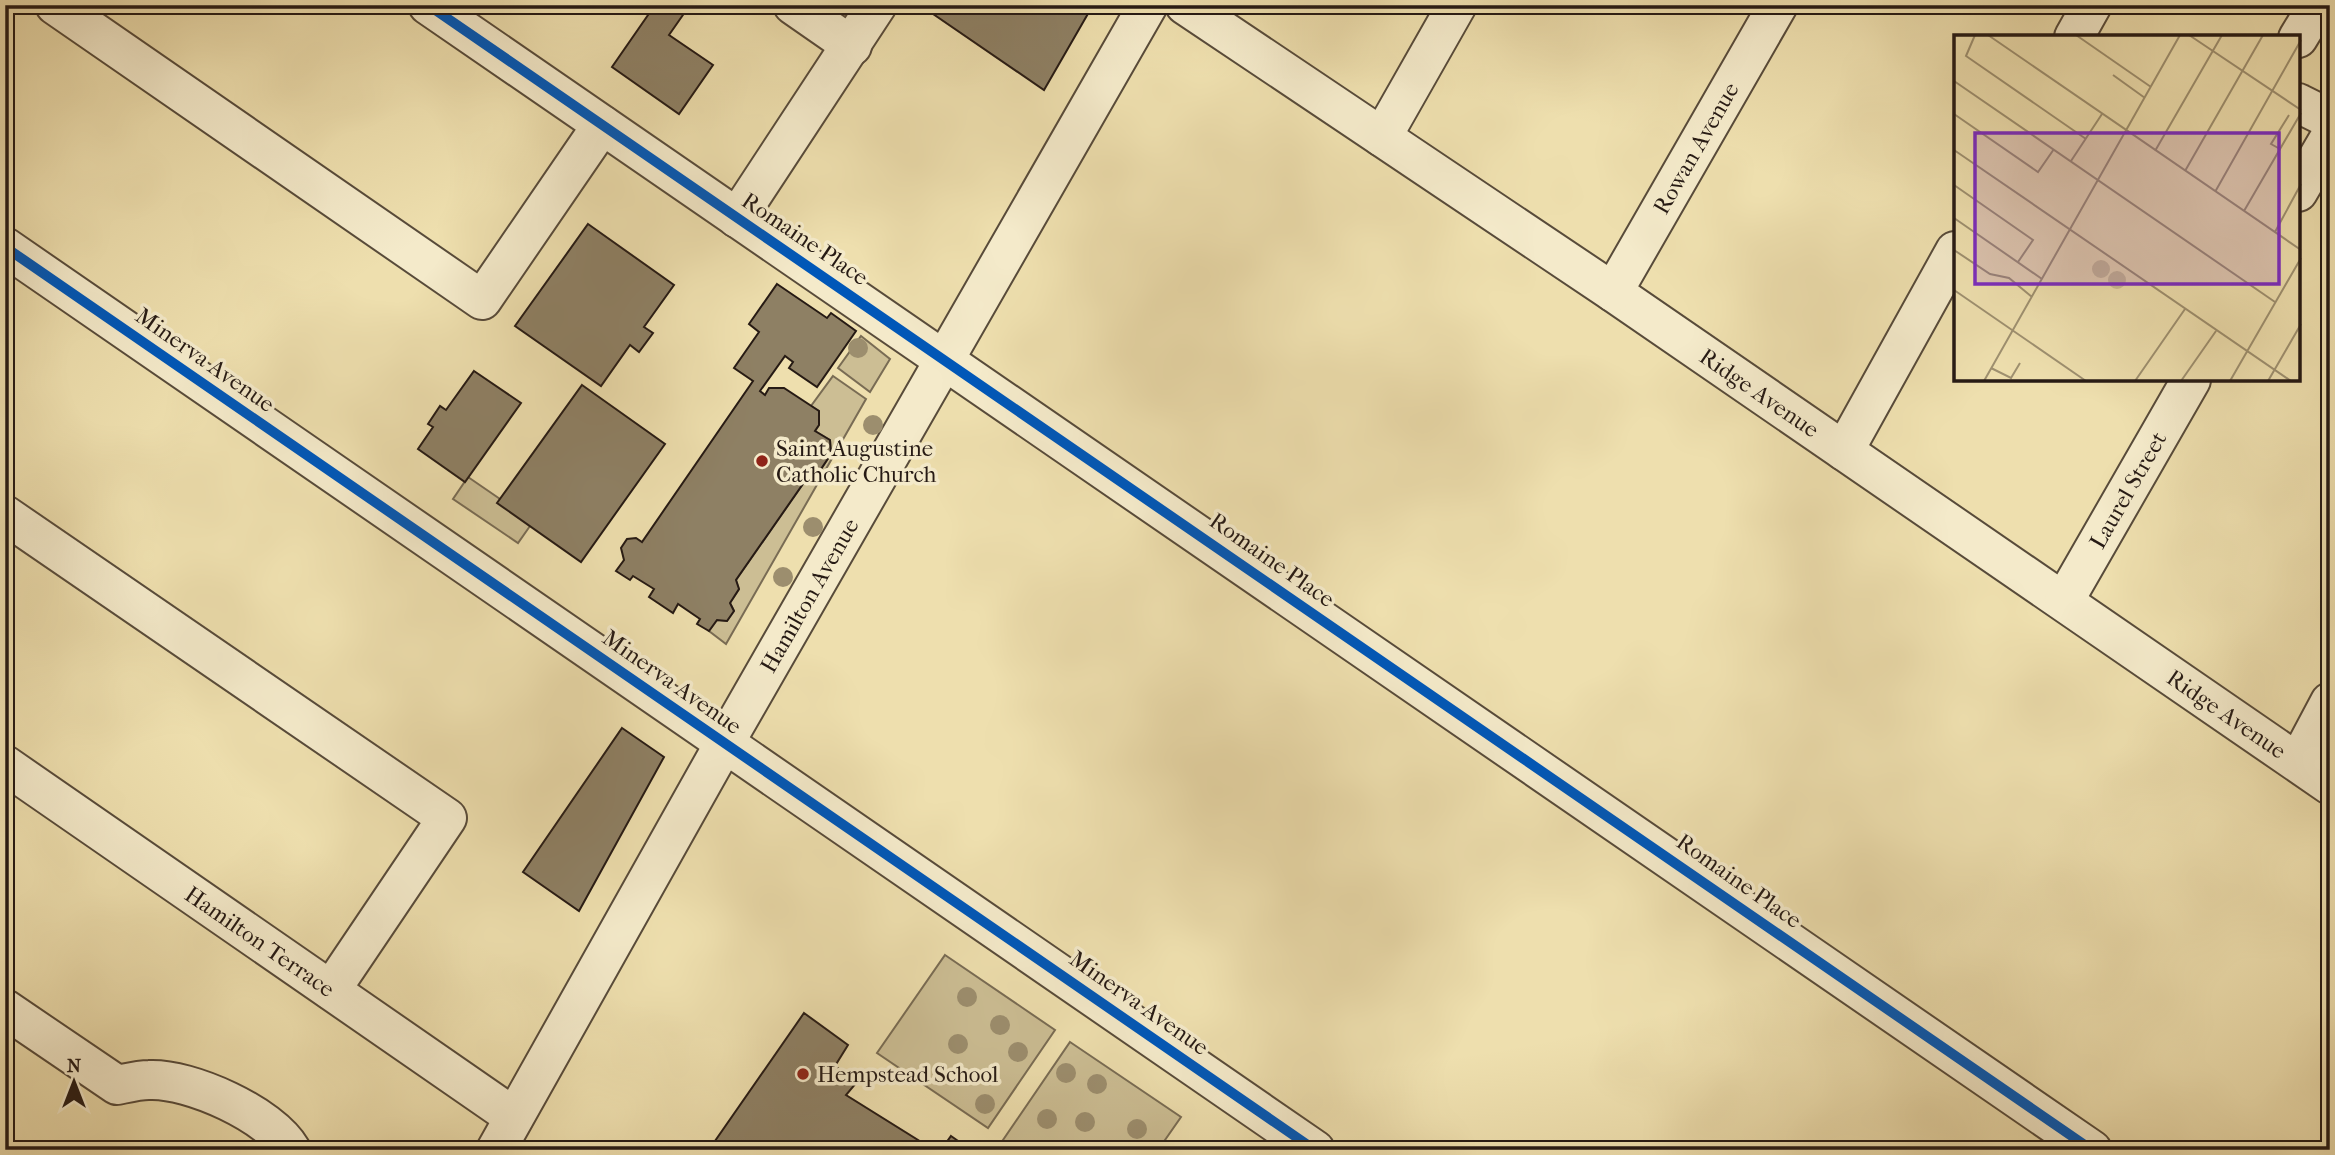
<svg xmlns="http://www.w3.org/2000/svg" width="2335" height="1155" font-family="'IM FELL French Canon',serif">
  <rect width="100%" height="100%" fill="#eedfae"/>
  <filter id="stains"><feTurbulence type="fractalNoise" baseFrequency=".00286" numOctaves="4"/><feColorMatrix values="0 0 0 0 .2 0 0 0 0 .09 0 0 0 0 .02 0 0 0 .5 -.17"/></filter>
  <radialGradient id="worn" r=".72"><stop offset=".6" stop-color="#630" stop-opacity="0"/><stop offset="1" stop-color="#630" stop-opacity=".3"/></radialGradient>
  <g fill="#ccbe94" stroke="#796c54" stroke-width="2">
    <polygon points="861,336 890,359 870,392 838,368"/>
    <polygon points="833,376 866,399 726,644 709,631 717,620 727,621 734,611 730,603 739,589 736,580 812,471 821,469 831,454 830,440 815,431 819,425 819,411 811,406"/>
    <polygon points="468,477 500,499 530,526 518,543 453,499"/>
    <polygon points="945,955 1055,1030 988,1128 877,1053"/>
    <polygon points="1070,1042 1181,1117 1158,1150 1017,1150 1003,1140"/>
  </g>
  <g fill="#8e8064" stroke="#261a14" stroke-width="2">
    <polygon points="655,5 676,5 685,12 669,35 713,65 679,114 612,67"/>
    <polygon points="920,5 1093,5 1044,90"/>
    <polygon points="588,224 674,285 644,327 653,333 639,352 630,345 601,386 515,326"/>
    <polygon points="777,284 827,318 831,313 856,331 817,387 789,368 793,362 785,356 760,391 765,395 769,388 784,388 819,411 819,425 815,431 830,440 831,454 821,469 812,471 736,580 739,589 730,603 734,611 727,621 717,620 709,631 697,624 700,619 678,604 673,613 649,597 654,589 633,576 630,580 616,571 624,560 621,548 627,539 636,538 642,542 753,381 734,368 759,332 749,324"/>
    <polygon points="474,371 521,403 465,482 418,449 433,427 428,424 440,406 446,410"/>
    <polygon points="582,385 665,444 581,562 497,503"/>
    <polygon points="622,728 664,757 579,911 523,872"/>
    <polygon points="804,1013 848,1045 835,1066 857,1082 846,1095 934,1150 728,1150 715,1141"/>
    <polygon points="951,1136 971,1150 941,1150"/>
  </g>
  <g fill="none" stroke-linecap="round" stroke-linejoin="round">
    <defs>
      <g id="minor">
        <polyline points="55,5 482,300 602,125"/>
        <polyline points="428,5 2092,1150"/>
        <polyline points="793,5 852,46"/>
        <path id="s1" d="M1185,5L1613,292L2330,785"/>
        <polyline points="2074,37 2092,5"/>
        <polyline points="2298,38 2318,5"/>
        <polyline points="2298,103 2330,119"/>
        <polyline points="1382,137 1457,5"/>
        <polyline points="2298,192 2330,137"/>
        <polyline points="737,218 877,5"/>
        <polyline points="5,247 1315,1150"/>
        <path id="s2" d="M1613,292L1778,5"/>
        <polyline points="1844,451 1955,251"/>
        <polyline points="5,515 447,818 331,990"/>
        <path id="s3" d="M2064,601L2191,380"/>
        <polyline points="2298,762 2330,702"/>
        <path id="s4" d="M5,765L514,1117"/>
        <path d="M5,1009L117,1085C127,1083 139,1080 149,1080C190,1078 271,1115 291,1150"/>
        <path id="s5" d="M496,1150L724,744L1148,5"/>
      </g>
    </defs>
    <use href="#minor" stroke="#584b3a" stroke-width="42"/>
    <use href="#minor" stroke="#f4eaca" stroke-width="38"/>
    <defs>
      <g id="cycleway">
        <polyline points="428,5 2092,1150"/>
        <polyline points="5,247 1315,1150"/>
      </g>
    </defs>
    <use href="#cycleway" stroke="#f4eaca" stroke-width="15"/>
    <use href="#cycleway" stroke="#0057b8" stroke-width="10"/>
  </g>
  <g fill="#9c8e6e">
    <circle cx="858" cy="348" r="10"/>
    <circle cx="873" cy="425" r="10"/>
    <circle cx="813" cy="527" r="10"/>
    <circle cx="783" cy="577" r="10"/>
    <circle cx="967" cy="997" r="10"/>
    <circle cx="1000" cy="1025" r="10"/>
    <circle cx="958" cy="1044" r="10"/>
    <circle cx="1018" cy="1052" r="10"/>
    <circle cx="1066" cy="1073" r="10"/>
    <circle cx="1097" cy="1084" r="10"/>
    <circle cx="985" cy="1104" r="10"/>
    <circle cx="1047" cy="1119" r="10"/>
    <circle cx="1085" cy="1122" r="10"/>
    <circle cx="1137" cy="1129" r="10"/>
  </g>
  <g fill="#8f2418" stroke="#f4eaca" stroke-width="2.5">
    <circle cx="762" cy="461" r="7"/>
    <circle cx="803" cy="1074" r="7"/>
  </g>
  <g text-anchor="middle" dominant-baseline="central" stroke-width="7" stroke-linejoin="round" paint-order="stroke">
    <g font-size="23" fill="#261a14" stroke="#f4eaca">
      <text stroke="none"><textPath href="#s2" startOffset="166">Rowan Avenue</textPath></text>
      <text transform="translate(805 239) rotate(34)">Romaine Place</text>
      <text transform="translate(205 360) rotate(35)">Minerva Avenue</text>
      <text stroke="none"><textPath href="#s1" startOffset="693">Ridge Avenue</textPath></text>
      <text stroke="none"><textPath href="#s3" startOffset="128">Laurel Street</textPath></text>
      <text transform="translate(1272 560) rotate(35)">Romaine Place</text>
      <text stroke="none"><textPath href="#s5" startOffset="637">Hamilton Avenue</textPath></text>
      <text transform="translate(672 682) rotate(35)">Minerva Avenue</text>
      <text stroke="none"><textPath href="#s1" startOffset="1260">Ridge Avenue</textPath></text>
      <text transform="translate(1739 881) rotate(35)">Romaine Place</text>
      <text stroke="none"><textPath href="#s4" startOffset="310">Hamilton Terrace</textPath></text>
      <text transform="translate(1139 1003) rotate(35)">Minerva Avenue</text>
    </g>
    <g font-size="23" fill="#261a14" stroke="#f4eaca" text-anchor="start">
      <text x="776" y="448">Saint Augustine<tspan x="776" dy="26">Catholic Church</tspan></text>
      <text x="817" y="1074">Hempstead School</text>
    </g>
  </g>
  <g transform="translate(1954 35)">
    <rect width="346" height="346" fill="#eedfae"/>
    <path d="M138 234a9 9 0 1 1 18 0a9 9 0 1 1-18 0ZM154 245a9 9 0 1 1 18 0a9 9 0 1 1-18 0Z" fill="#ccbe94"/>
    <path fill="none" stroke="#9e9070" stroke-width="2" d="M21,0L12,21L132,104M34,0L347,215M122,0L197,52M235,0L347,75M159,40L191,63M0,46L321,267M0,79L84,137L100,114M326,114L317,109L335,80M0,115L337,346M201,116L268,0M117,126L148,79M231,136L309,0M0,150L79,205L64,227M261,157L347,5M290,176L347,78M0,183L88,244M321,197L347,149M0,215L36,239L55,243L78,262M0,255L132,346M37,333L57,343L66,328M30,346L226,0M181,346L231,274M227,346L262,296M276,346L347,223M314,346L347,289"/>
    <path fill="#7b2cbf" fill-opacity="0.15" stroke="#7b2cbf" stroke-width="3.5" d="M21,98H325V249H21Z"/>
    <rect width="346" height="346" fill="none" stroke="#261a14" stroke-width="3.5"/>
  </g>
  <rect width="2335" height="1155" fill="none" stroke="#eedfae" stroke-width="28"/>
  <rect x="7" y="7" width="2321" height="1141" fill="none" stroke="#261a14" stroke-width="3.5"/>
  <rect x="14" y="14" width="2307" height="1127" fill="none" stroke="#261a14" stroke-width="2"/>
  <g transform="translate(74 1082)" stroke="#f4eaca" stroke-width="5" paint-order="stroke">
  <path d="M0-5L12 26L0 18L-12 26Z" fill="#261a14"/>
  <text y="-10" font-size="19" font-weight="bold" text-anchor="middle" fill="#261a14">N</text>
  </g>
  <rect width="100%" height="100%" filter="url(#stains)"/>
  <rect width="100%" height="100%" fill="url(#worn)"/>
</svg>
